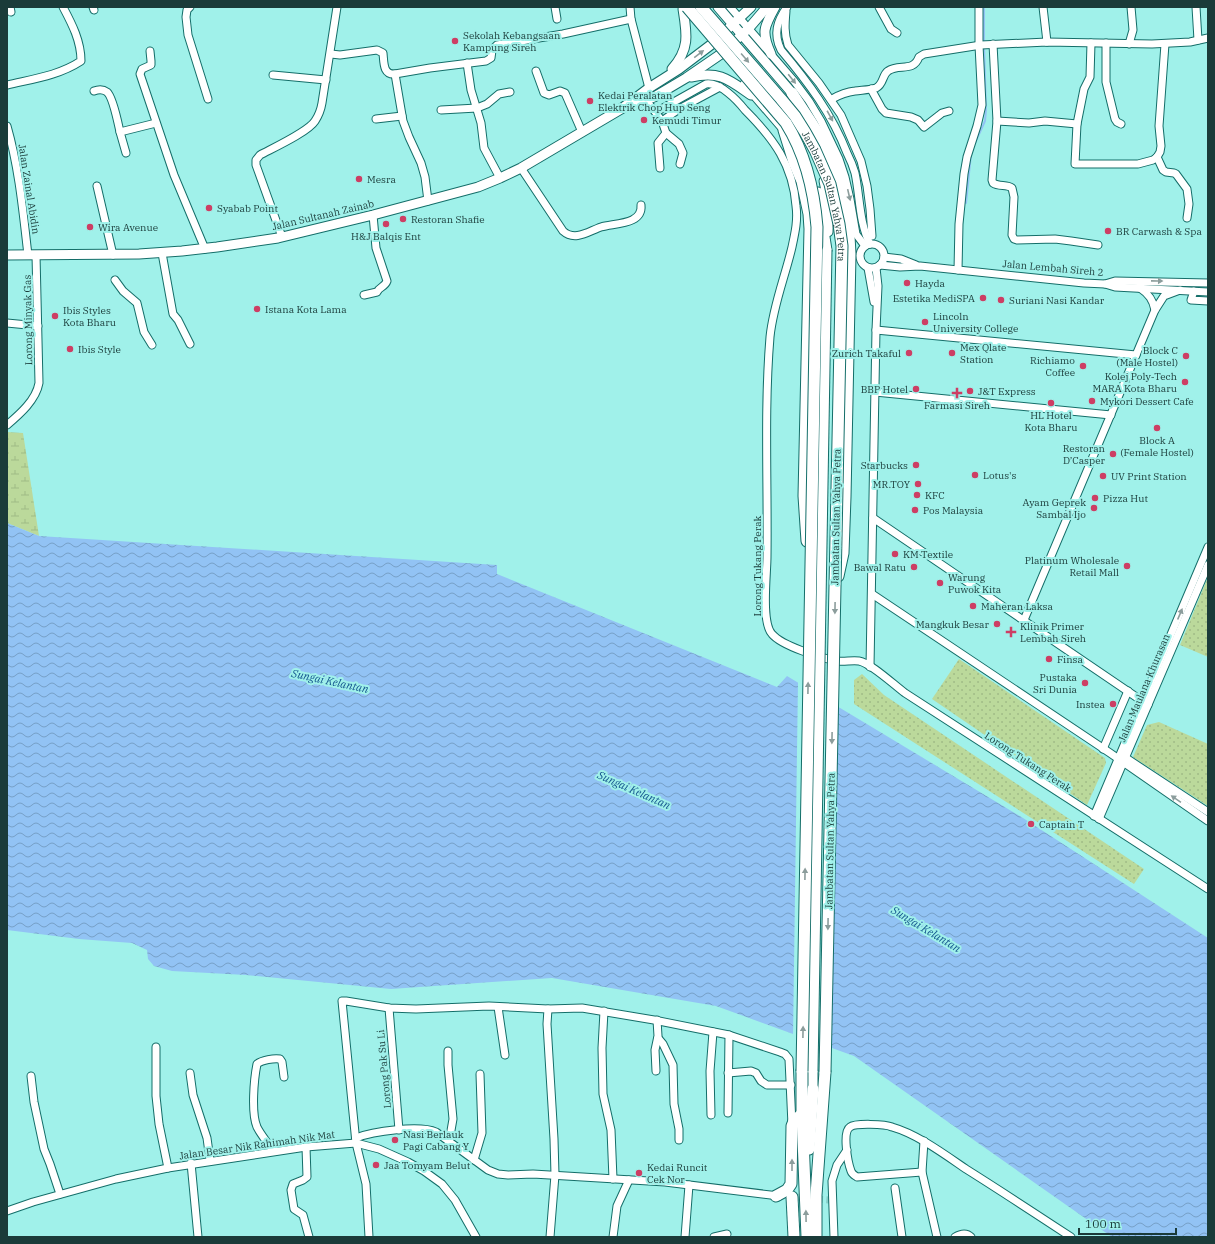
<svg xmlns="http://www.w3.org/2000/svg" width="1215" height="1244" font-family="'IBM Plex Serif',serif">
  <defs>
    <pattern id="grass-dots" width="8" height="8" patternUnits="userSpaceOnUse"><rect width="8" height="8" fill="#bbd99b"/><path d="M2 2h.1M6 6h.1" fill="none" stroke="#a0bb86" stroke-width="1.8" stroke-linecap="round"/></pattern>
    <pattern id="wetland-marsh" width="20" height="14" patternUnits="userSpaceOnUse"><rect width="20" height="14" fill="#bbd99b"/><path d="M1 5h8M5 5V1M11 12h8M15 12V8" fill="none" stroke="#a0bb86"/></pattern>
    <pattern id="water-waves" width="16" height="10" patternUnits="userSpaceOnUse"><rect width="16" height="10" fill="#92c3f4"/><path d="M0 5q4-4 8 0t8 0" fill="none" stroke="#76a0c7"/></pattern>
  </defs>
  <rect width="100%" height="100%" fill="#a0f1ea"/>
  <g fill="url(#grass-dots)">
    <polygon points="1208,577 1208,657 1180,645"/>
    <polygon points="959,659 1105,758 1106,763 1087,805 932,699"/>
    <polygon points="862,674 884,695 1144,869 1134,884 854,704 854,680"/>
    <polygon points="1159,722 1208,744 1208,806 1133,757 1147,725"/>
  </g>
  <polygon fill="url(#wetland-marsh)" points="7,432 23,433 39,536 7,523"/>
  <polygon fill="url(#water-waves)" points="7,523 39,536 497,565 497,574 777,687 787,676 1023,818 1208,938 1208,1237 1112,1237 854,1056 716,1006 552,978 391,989 246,975 172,971 154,966 148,959 147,950 132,943 79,939 7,930"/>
  <polygon fill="#a0f1ea" points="798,681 836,704 828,1049 793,1036"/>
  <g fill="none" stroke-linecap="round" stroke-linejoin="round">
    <g stroke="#92c3f4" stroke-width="2">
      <polyline points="984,43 984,7"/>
      <polyline points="975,143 985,121 986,110 984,47"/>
      <polyline points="966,203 971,154"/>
    </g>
    <polyline stroke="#85cdc7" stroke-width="7" stroke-dasharray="7 3.5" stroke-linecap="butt" points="795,1197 829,1200"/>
    <defs>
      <g id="minor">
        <polyline points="10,7 11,12"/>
        <polyline points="93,7 94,10"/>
        <polyline points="190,7 187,10 186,17 188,35 208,99"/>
        <polyline points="555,7 557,19"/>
        <polyline points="630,7 631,19 649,88"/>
        <polyline points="730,7 794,81 809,101 821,121 839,159 845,177 850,199 856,234 865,246"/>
        <path d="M787,7C777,21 773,34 781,50C808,82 832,114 847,153C850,159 853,166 855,173C860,196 859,223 870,244"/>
        <polyline points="879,7 891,29 897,33"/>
        <polyline points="1043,7 1047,42"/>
        <polyline points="1196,7 1198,40"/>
        <path d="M786,11C785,23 784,33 788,45L819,83L841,115L861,161L867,186L870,209L872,236"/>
        <polyline points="1091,43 1090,77 1084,89 1077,124 1075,164 1138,164 1153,160 1157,157 1160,152 1161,146 1159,126 1165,44"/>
        <polyline points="1106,43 1106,82 1115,119 1117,122 1121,124"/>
        <path d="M993,44L997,121L992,180L993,183C999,187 1007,184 1012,188L1014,197L1012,235L1014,239L1017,240L1055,239L1071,241L1098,245"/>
        <polyline points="1129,44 1133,30 1131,7"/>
        <polyline points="150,51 151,61 151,65 142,69 140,74 174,175 205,249"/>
        <path d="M331,54L340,55L377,50L383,53C384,63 383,75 395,74L430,68L486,61L491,58L492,50L497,45L563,34L631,19"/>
        <polyline points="467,63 471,90 481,123 484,148 500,178"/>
        <polyline points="536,71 544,93 549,95 560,91 565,93 582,132"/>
        <polyline points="395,74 403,121 409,137 421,163 425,177 428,201"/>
        <polyline points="273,75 326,80"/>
        <path d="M7,85C32,79 58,76 81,61C81,41 72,24 63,7"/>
        <polyline points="871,89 882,109 886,113 911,117 918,120 924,127 942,113 949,111"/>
        <path d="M94,91C99,89 103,89 107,92C113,97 118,123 120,132L156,123"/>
        <path d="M832,99C839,95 846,92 855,91C862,90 869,90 876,88C884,84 882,75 888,71C899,63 913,73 919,57L924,54L981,45L1047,42L1152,44L1190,42L1208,38"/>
        <polyline points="646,100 662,121 666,133 679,144 683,153 680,164"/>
        <polyline points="441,110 477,108 487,104 499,94 510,92"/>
        <path d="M656,112L706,84C720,82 737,100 745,110C774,139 793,165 796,206C798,220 795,233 792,247C785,277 773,306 770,337C764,410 768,484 767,557C767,574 761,622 772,634C782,646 821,658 837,661C844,662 852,660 859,661C871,663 894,685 905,693L1208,889"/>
        <polyline points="376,119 402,116"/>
        <polyline points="662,121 679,109 720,87"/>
        <polyline points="997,121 1029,123 1045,121 1077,124"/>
        <path d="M7,126C19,168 23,212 28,255"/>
        <polyline points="120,132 126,153"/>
        <polyline points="1157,157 1163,170 1166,172 1174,173 1176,174 1187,189 1189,204 1187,218"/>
        <path d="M521,168L563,231C575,242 589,231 601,227C614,223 643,225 641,205"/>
        <polyline points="660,168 658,143 666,133"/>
        <polyline points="97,186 113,255"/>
        <path d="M282,237L256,165V160L260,155C273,148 308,132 315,121C319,115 321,109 322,103L337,7"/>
        <circle cx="872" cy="256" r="12"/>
        <polyline points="162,253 173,314 178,320 190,344"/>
        <polyline points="884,257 901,259 916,265"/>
        <polyline points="880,265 900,267 920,266 1084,283 1105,284 1115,281 1208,283"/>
        <polyline points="868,268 874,302"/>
        <polyline points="958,270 959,224 964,174 967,157 977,126 982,105 979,45 979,7"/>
        <polyline points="115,280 123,291 137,303 144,332 152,345"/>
        <polyline points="1105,284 1115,287 1208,292"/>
        <path d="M1140,288C1149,294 1153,300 1155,310"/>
        <polyline points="1194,291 1191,300 1208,301"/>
        <path d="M364,295L377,292C379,287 385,287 387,281L376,248L373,215"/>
        <polyline points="7,323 38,326"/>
        <polyline points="876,330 1136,355"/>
        <polyline points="875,392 1111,415"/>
        <path d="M7,425C20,414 36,400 39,383L36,255"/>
        <polyline points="873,518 1148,705"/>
        <polyline points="872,594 1110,753 1208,821"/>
        <polyline points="1024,620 1155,310 1164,296 1180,290"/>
        <polyline points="870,667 876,330 878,286 876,268"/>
        <polyline points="1103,749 1128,691"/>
        <polyline points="1123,756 1208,812"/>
        <polyline points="1094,816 1208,547"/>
        <polyline points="1099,819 1208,565"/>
        <polyline points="498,1007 505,1055"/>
        <polyline points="389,1008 399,1130"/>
        <polyline points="548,1009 547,1024 554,1139 555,1175 550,1237"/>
        <polyline points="604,1011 602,1048 603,1094 611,1130 613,1179"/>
        <polyline points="658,1038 663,1044 673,1065 674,1104 679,1129 679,1140"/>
        <polyline points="156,1047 156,1096 159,1124 168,1168"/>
        <polyline points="448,1051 448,1065 453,1119 449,1142"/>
        <polyline points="656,1071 655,1050 658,1036 657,1020"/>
        <polyline points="190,1073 193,1095 207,1138 210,1160"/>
        <polyline points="728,1073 751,1071 756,1073 761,1081 767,1085 791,1085"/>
        <polyline points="31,1076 34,1102 44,1149 50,1164 60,1194"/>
        <polyline points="728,1113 729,1035"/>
        <polyline points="711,1115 710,1071 713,1032"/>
        <path d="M356,1138C373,1131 420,1125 436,1132L488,1170L498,1174L508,1175L533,1174L665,1182L779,1196"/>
        <polyline points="924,1141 922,1172 937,1237"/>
        <polyline points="306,1147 307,1177 303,1180 293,1184 291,1190 294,1209 303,1215 309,1237"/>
        <path d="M273,1151C268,1143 261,1135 257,1127C251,1113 254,1079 257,1064C262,1060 274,1058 280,1059L282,1062L284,1077"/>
        <polyline points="474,1160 482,1133 480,1074"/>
        <polyline points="191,1163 198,1237"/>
        <path d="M922,1172L857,1177C854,1175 852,1174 851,1171C848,1163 842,1132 850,1127C855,1123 885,1124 892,1127C917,1134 944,1154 966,1169C1001,1191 1036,1214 1071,1237"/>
        <polyline points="895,1188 902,1237"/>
        <polyline points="7,1211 33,1202 116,1179 168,1168 306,1147 356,1143 379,1149 408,1162 424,1171 442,1184 455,1200 476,1237"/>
        <polyline points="369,1237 366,1184 356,1143 342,1001 346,1001 389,1008 416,1009 489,1006 548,1009 582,1008 654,1020 729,1035 780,1052 785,1054 789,1059 792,1125"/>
        <polyline points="613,1237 617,1206 629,1180"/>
        <polyline points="685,1237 689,1185"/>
        <polyline points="714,1237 727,1234"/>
        <polyline points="834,1237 832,1181 837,1165 847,1150"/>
        <path d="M955,1237C960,1234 966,1232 971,1237"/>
      </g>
      <g id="major">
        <polyline points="718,7 792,93 795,100"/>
        <path d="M771,54C761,32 764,27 775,7"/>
        <path d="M672,69C690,49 687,34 683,9"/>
        <path d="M691,77C720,71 728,79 751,95"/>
        <polyline points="745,84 789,135"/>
        <polyline points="631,106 654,97 686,78 721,54 749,28 767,7"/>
        <path d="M824,181C828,197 829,215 828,232"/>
        <polyline points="818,192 827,250"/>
        <polyline points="7,255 139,254 182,251 217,247 278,238 373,215 478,187 500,178 521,168 621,109 649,88 679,69 712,44 751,7"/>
        <polyline points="813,1089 813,1071"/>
      </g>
      <g id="highway">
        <path d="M792,93C802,109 814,125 823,142C840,174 849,218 850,254L845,497L843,553L838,576"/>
        <polyline points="784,130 794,162 802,181 809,214 810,229 804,496 807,541"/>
        <polyline points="802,1071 802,1114 807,1237"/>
        <polyline points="809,1149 813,1089"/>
        <polyline points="776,1196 787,1190 791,1184 792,1126 794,1121 802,1114"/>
        <polyline points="792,1197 794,1237"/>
        <polyline points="816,1237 816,1195 825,1072"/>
      </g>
    </defs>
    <use href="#minor" stroke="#146e69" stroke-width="9"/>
    <use href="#major" stroke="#146e69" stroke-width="11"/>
    <use href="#highway" stroke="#146e69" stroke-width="13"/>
    <use href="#minor" stroke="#fff" stroke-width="7"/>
    <use href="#major" stroke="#fff" stroke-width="9"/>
    <use href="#highway" stroke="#fff" stroke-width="11"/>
    <defs>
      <polyline id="major-bridge" points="813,1071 827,250"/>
      <g id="highway-bridge">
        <path d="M687,7L786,123C806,155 814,190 817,227L802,1071"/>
        <path id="s1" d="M701,7L781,99L795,116L805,132L815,150L830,184L839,224L842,246L825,1072"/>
      </g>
    </defs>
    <use href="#major-bridge" stroke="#146e69" stroke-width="11" stroke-linecap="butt"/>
    <use href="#highway-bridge" stroke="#146e69" stroke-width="13" stroke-linecap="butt"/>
    <use href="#major-bridge" stroke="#fff" stroke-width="9"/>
    <use href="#highway-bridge" stroke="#fff" stroke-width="11"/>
  </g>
  <defs><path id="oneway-solid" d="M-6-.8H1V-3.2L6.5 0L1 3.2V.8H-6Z"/></defs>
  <g fill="#8c9d9c">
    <use href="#oneway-solid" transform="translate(699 54) rotate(-37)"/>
    <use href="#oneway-solid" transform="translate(745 58) rotate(49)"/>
    <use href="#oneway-solid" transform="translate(792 79) rotate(51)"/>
    <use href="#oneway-solid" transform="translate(830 116) rotate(61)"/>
    <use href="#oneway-solid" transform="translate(849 195) rotate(77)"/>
    <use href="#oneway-solid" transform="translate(1157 281) rotate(1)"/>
    <use href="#oneway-solid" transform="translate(835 608) rotate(91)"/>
    <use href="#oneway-solid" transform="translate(1180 614) rotate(-67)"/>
    <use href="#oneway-solid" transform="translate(808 688) rotate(-89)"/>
    <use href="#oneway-solid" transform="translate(832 738) rotate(91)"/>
    <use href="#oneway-solid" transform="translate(1176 799) rotate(-146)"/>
    <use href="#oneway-solid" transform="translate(805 874) rotate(-89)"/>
    <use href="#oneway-solid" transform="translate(828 924) rotate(91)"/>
    <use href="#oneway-solid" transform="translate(803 1032) rotate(-89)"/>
    <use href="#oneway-solid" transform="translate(792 1165) rotate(-90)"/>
    <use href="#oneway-solid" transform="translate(806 1216) rotate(-91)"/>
  </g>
  <g fill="#cd3e64" stroke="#a0f1ea" stroke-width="1.5">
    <circle cx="455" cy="41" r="4"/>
    <circle cx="590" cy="101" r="4"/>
    <circle cx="644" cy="120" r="4"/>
    <circle cx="359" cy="179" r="4"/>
    <circle cx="209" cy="208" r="4"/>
    <circle cx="403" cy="219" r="4"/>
    <circle cx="386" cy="224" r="4"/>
    <circle cx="90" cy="227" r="4"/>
    <circle cx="1108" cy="231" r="4"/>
    <circle cx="907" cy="283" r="4"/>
    <circle cx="983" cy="298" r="4"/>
    <circle cx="1001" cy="300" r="4"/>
    <circle cx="257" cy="309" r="4"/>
    <circle cx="55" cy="316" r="4"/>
    <circle cx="925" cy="322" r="4"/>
    <circle cx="70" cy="349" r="4"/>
    <circle cx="909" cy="353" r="4"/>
    <circle cx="952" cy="353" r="4"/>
    <circle cx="1186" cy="356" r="4"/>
    <circle cx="1083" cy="366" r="4"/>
    <circle cx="1185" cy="382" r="4"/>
    <circle cx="916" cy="389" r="4"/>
    <circle cx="970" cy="391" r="4"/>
    <path d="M955 387h4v4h4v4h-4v4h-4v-4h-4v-4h4z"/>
    <circle cx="1092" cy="401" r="4"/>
    <circle cx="1051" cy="403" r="4"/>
    <circle cx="1157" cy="428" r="4"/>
    <circle cx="1113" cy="454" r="4"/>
    <circle cx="916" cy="465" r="4"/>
    <circle cx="975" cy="475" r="4"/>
    <circle cx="1103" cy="476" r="4"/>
    <circle cx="918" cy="484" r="4"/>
    <circle cx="917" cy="495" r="4"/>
    <circle cx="1095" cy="498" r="4"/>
    <circle cx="1094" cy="508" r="4"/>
    <circle cx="915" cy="510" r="4"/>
    <circle cx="895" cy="554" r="4"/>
    <circle cx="1127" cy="566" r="4"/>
    <circle cx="914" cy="567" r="4"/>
    <circle cx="940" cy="583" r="4"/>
    <circle cx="973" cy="606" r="4"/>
    <circle cx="997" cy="624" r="4"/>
    <path d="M1009 626h4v4h4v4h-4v4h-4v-4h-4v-4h4z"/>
    <circle cx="1049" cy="659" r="4"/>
    <circle cx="1085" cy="683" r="4"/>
    <circle cx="1113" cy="704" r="4"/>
    <circle cx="1031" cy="824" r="4"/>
    <circle cx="395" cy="1140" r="4"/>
    <circle cx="376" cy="1165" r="4"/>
    <circle cx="639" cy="1173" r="4"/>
  </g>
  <g text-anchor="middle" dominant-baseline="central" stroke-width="4" stroke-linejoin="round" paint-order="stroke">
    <g font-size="10" fill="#1a3b39" stroke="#a0f1ea" text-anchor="start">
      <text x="463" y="35">Sekolah Kebangsaan<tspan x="463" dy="12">Kampung Sireh</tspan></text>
      <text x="598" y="95">Kedai Peralatan<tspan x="598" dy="12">Elektrik Chop Hup Seng</tspan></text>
      <text x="652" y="120">Kemudi Timur</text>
      <text x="367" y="179">Mesra</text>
      <text x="217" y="208">Syabab Point</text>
      <text x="411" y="219">Restoran Shafie</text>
      <text x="98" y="227">Wira Avenue</text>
      <text x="1116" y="231">BR Carwash &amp; Spa</text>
      <text x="386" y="236" text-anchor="middle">H&amp;J Balqis Ent</text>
      <text x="915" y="283">Hayda</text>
      <text x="975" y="298" text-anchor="end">Estetika MediSPA</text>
      <text x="1009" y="300">Suriani Nasi Kandar</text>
      <text x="265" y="309">Istana Kota Lama</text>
      <text x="63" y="310">Ibis Styles<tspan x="63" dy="12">Kota Bharu</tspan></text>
      <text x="933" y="316">Lincoln<tspan x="933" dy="12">University College</tspan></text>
      <text x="960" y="347">Mex Qlate<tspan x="960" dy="12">Station</tspan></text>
      <text x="78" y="349">Ibis Style</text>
      <text x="1178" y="350" text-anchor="end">Block C<tspan x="1178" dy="12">(Male Hostel)</tspan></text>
      <text x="901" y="353" text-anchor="end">Zurich Takaful</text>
      <text x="1075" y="360" text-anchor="end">Richiamo<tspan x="1075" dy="12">Coffee</tspan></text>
      <text x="1177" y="376" text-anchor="end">Kolej Poly-Tech<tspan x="1177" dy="12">MARA Kota Bharu</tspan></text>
      <text x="908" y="389" text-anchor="end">BBP Hotel</text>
      <text x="978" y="391">J&amp;T Express</text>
      <text x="1100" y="401">Mykori Dessert Cafe</text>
      <text x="957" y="405" text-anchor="middle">Farmasi Sireh</text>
      <text x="1051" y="415" text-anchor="middle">HL Hotel<tspan x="1051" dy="12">Kota Bharu</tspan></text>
      <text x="1157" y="440" text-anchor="middle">Block A<tspan x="1157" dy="12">(Female Hostel)</tspan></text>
      <text x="1105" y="448" text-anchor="end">Restoran<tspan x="1105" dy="12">D’Casper</tspan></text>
      <text x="908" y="465" text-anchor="end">Starbucks</text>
      <text x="983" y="475">Lotus's</text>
      <text x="1111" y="476">UV Print Station</text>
      <text x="910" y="484" text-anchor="end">MR.TOY</text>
      <text x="925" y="495">KFC</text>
      <text x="1103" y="498">Pizza Hut</text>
      <text x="1086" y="502" text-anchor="end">Ayam Geprek<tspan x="1086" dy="12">Sambal Ijo</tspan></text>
      <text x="923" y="510">Pos Malaysia</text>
      <text x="903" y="554">KM Textile</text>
      <text x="1119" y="560" text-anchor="end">Platinum Wholesale<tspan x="1119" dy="12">Retail Mall</tspan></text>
      <text x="906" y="567" text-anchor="end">Bawal Ratu</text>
      <text x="948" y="577">Warung<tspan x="948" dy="12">Puwok Kita</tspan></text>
      <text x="981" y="606">Maheran Laksa</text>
      <text x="989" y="624" text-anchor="end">Mangkuk Besar</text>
      <text x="1020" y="626">Klinik Primer<tspan x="1020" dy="12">Lembah Sireh</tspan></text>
      <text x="1057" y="659">Finsa</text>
      <text x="1077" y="677" text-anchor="end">Pustaka<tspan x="1077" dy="12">Sri Dunia</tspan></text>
      <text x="1105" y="704" text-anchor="end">Instea</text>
      <text x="1039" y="824">Captain T</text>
      <text x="403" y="1134">Nasi Berlauk<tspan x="403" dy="12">Pagi Cabang Y</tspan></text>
      <text x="384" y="1165">Jaa Tomyam Belut</text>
      <text x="647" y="1167">Kedai Runcit<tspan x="647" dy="12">Cek Nor</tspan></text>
    </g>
    <g font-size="10" fill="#1a3b39" stroke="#a0f1ea">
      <text transform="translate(29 189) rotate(81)">Jalan Zainal Abidin</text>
      <text stroke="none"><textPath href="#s1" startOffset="231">Jambatan Sultan Yahya Petra</textPath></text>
      <text transform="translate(323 215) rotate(-13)">Jalan Sultanah Zainab</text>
      <text transform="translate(1053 268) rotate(5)">Jalan Lembah Sireh 2</text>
      <text transform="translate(28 320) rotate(-91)">Lorong Minyak Gas</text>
      <text transform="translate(836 517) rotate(-89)">Jambatan Sultan Yahya Petra</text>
      <text transform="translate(757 566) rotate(-90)">Lorong Tukang Perak</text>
      <text transform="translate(1144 688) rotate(-67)">Jalan Maulana Khurasan</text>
      <text transform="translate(1028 762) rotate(33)">Lorong Tukang Perak</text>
      <text transform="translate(830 841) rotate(-89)">Jambatan Sultan Yahya Petra</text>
      <text transform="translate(384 1069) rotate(-95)">Lorong Pak Su Li</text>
      <text transform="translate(257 1145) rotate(-8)">Jalan Besar Nik Rahimah Nik Mat</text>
    </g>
    <g font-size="11" font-style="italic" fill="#14568e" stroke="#a0f1ea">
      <text transform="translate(330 681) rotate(12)">Sungai Kelantan</text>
      <text transform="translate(634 790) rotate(24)">Sungai Kelantan</text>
      <text transform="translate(926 929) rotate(31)">Sungai Kelantan</text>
    </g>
  </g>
  <rect width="1215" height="1244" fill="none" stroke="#1a3b39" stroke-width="16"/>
  <path d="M1079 1228v6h97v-6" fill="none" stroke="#1a3b39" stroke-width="2"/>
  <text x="1085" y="1228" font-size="12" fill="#1a3b39" stroke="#a0f1ea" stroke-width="3" paint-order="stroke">100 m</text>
</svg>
